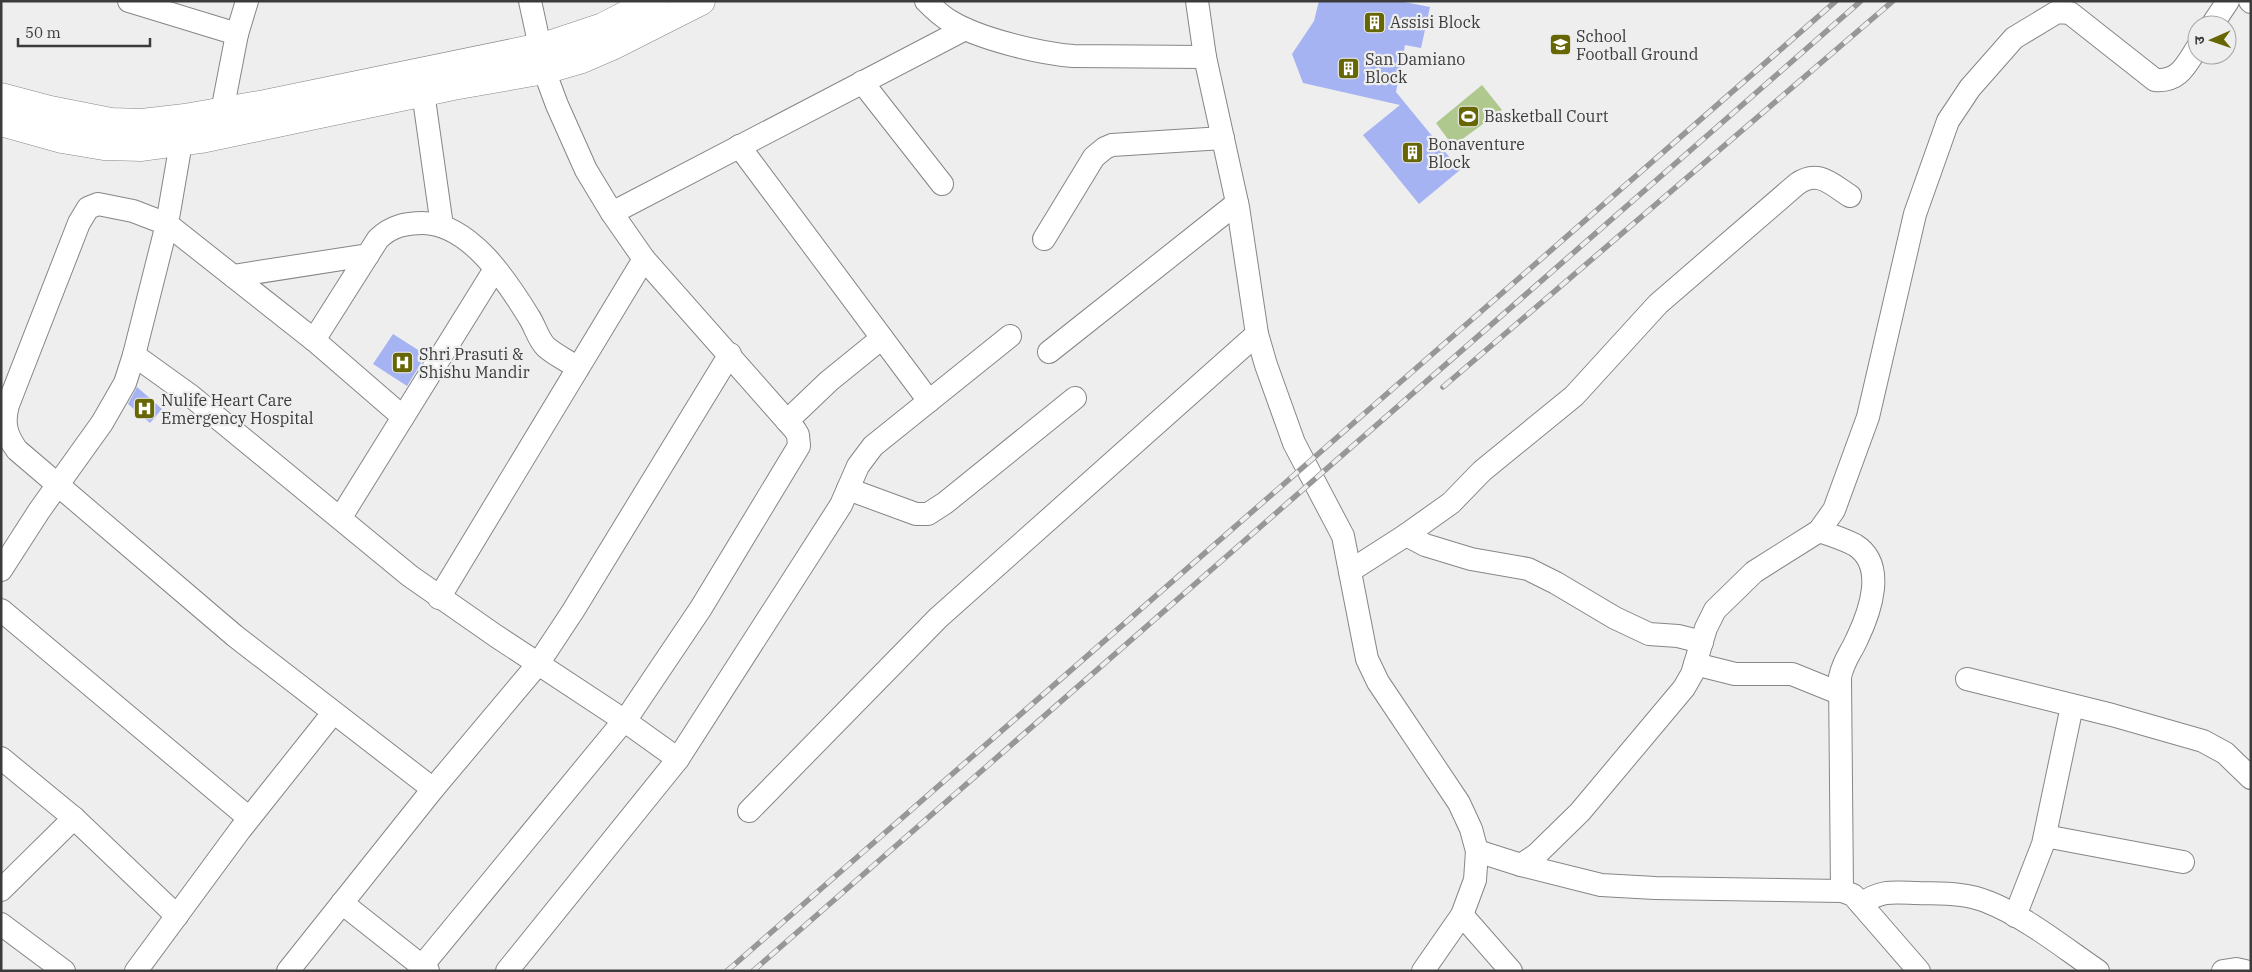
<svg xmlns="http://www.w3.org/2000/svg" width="2252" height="972" font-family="'IBM Plex Serif','Noto Sans Devanagari',serif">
  <rect width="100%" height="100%" fill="#eeeeef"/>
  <polygon fill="#afc88e" points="1482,85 1502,110 1453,146 1436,123"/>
  <g fill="#a6b3f3">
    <polygon points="1319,1 1399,1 1430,7 1421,48 1405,45 1396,92 1460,170 1419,204 1363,135 1400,105 1303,83 1292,54 1314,21"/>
    <polygon points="393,334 426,355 407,386 373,364"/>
    <polygon points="137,387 162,409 150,423 128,404"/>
  </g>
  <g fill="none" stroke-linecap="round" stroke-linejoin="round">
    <defs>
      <g id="minor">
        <polyline points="129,1 237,34"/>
        <polyline points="530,1 540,47"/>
        <path d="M926,1C933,8 941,16 950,21C979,39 1039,53 1073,56L1205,57"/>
        <polyline points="1197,1 1205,57 1238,207 1257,334 1266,365 1294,443 1343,536 1367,659 1378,682 1459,803 1471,829 1477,851 1475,880 1462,915 1423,971"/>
        <polyline points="2250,1 2251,2"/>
        <polyline points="2212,25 2228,1"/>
        <polyline points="862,82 942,184"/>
        <polyline points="423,92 442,226"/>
        <polyline points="219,127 237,34 247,1"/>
        <polyline points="739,146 929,401"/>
        <polyline points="612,213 965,29"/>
        <polyline points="1044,239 1094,157 1105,148 1112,145 1223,138"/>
        <polyline points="233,276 368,255"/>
        <path d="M314,340L378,239C391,226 406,223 423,223C470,224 507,281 529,317C535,326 538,339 546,347C555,355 568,361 578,368"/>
        <polyline points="1049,352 1237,203"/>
        <polyline points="134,355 191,396 410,576 496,636 625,721 678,759"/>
        <path d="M403,417L314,340L167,224L133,211L98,204L88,208L79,223L8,405C3,423 6,435 17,450L235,636L433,789"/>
        <polyline points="787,421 829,381 882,338"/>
        <polyline points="848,489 916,514 928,514 945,503 1075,398"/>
        <polyline points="341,517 495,269"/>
        <path d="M1819,531C1831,535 1844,539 1855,545C1887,565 1870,612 1857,639C1850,655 1844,659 1840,677L1842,891"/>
        <polyline points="1406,535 1425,545 1471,559 1528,569 1556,583 1615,618 1649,634 1678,636 1702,642"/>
        <polyline points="1,570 39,511 102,423 125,383 134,355 167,224 184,125"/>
        <path d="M1350,571L1406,535L1451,503L1482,471L1574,396L1658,304L1797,184C1818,169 1831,184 1850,196"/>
        <polyline points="439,598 644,259"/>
        <polyline points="1,610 249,818"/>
        <polyline points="1695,664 1735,674 1792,674 1839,693"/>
        <polyline points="1967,679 2112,715 2203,741 2225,753 2251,778"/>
        <polyline points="1,758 74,818 177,916"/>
        <polyline points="749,811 938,618 1257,334"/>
        <polyline points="2045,836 2183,862"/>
        <polyline points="1477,851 1521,865 1601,885 1655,888 1842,891 1853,895 1919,971"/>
        <path d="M1521,865L1536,855L1580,812L1684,688L1692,674L1706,628L1715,610L1754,572L1819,531L1834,510L1868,417L1915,214L1948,121L1970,88L2014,38L2057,12L2070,13L2155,80C2179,82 2186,65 2197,48"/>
        <polyline points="1,890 74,818"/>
        <polyline points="342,903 428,971"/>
        <path d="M1861,904C1881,890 1893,892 1916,893C1940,894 1965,892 1988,902C2026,917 2064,948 2098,971"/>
        <polyline points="1462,915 1511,971"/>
        <polyline points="2015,916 2043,844 2072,706"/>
        <polyline points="1,924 64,971"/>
        <polyline points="422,966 631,712 701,608 799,446 798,435 795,430 644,259 612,213 586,170 557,105 544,70"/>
        <polyline points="136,971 240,830 333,713"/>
        <polyline points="288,971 433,789 538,664 573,611 730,354"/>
        <polyline points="507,971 678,759 841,505 858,466 873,446 1010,336"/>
        <polyline points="2223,971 2236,969 2245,971"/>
      </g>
      <g id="major">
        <polyline points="1,97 50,110 111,122 142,123 185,118 265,104 546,46 603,27 653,1"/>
        <polyline points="1,122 62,139 104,146 142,147 201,139 453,86 544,70 582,59 612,46 701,1"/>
      </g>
    </defs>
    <use href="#minor" stroke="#858687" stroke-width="24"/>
    <use href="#major" stroke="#858687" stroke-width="29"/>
    <use href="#minor" stroke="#fff" stroke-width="22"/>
    <use href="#major" stroke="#fff" stroke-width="28"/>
    <defs>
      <g id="rail">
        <polyline points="1443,387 1893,1"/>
        <polyline points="727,971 1836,1"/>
        <polyline points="753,971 1861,1"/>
      </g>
    </defs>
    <use href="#rail" stroke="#979797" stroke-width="5.5"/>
    <use href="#rail" stroke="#eeeeef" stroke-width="4" stroke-dasharray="11" stroke-linecap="butt"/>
  </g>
  <defs>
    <symbol id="building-square" viewBox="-11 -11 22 22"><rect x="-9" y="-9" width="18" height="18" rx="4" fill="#666703" stroke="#eeeeef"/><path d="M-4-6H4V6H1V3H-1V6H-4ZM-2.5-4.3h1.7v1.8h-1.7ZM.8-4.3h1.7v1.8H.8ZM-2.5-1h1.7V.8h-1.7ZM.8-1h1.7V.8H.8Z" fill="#fff"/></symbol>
    <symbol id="school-square" viewBox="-11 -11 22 22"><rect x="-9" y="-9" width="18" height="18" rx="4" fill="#666703" stroke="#eeeeef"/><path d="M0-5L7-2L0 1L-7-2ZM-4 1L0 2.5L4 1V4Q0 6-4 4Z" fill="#fff"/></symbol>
    <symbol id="stadium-square" viewBox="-11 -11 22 22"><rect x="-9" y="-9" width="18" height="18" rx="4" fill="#666703" stroke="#eeeeef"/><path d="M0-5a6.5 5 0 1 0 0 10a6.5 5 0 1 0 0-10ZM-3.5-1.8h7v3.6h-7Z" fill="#fff"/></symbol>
    <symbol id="hospital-square" viewBox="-11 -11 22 22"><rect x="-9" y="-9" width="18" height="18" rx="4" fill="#666703" stroke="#eeeeef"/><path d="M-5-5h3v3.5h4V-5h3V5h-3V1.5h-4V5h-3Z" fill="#fff"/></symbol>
  </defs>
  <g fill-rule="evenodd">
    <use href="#building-square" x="1362" y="10" width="25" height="25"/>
    <use href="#school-square" x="1548" y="32" width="25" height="25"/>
    <use href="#building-square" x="1336" y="56" width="25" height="25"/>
    <use href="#stadium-square" x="1456" y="104" width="25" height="25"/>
    <use href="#building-square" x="1400" y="140" width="25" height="25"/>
    <use href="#hospital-square" x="390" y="350" width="25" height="25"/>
    <use href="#hospital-square" x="132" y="396" width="25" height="25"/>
  </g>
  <g text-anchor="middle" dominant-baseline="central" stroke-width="4.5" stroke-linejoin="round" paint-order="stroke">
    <g font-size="16" fill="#3b3b3b" stroke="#eeeeef" text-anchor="start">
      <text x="1390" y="22">Assisi Block</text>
      <text x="1576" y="36">School<tspan x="1576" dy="18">Football Ground</tspan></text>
      <text x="1365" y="59">San Damiano<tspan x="1365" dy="18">Block</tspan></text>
      <text x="1484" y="116">Basketball Court</text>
      <text x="1428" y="144">Bonaventure<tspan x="1428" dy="18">Block</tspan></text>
      <text x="419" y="354">Shri Prasuti &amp;<tspan x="419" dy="18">Shishu Mandir</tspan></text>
      <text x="161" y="400">Nulife Heart Care<tspan x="161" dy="18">Emergency Hospital</tspan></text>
    </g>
  </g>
  <rect width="2252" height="972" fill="none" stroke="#3b3b3b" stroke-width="5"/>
  <g transform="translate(2212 40) rotate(268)"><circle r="24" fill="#eeeeef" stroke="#a6a6a7"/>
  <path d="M0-4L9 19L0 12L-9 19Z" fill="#666703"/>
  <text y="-8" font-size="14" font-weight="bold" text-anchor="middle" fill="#3b3b3b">उ</text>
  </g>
  <path d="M18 38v8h132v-8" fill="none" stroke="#3b3b3b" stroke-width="2.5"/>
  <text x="25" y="38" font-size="15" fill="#3b3b3b" stroke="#eeeeef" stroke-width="4" paint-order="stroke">50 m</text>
</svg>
